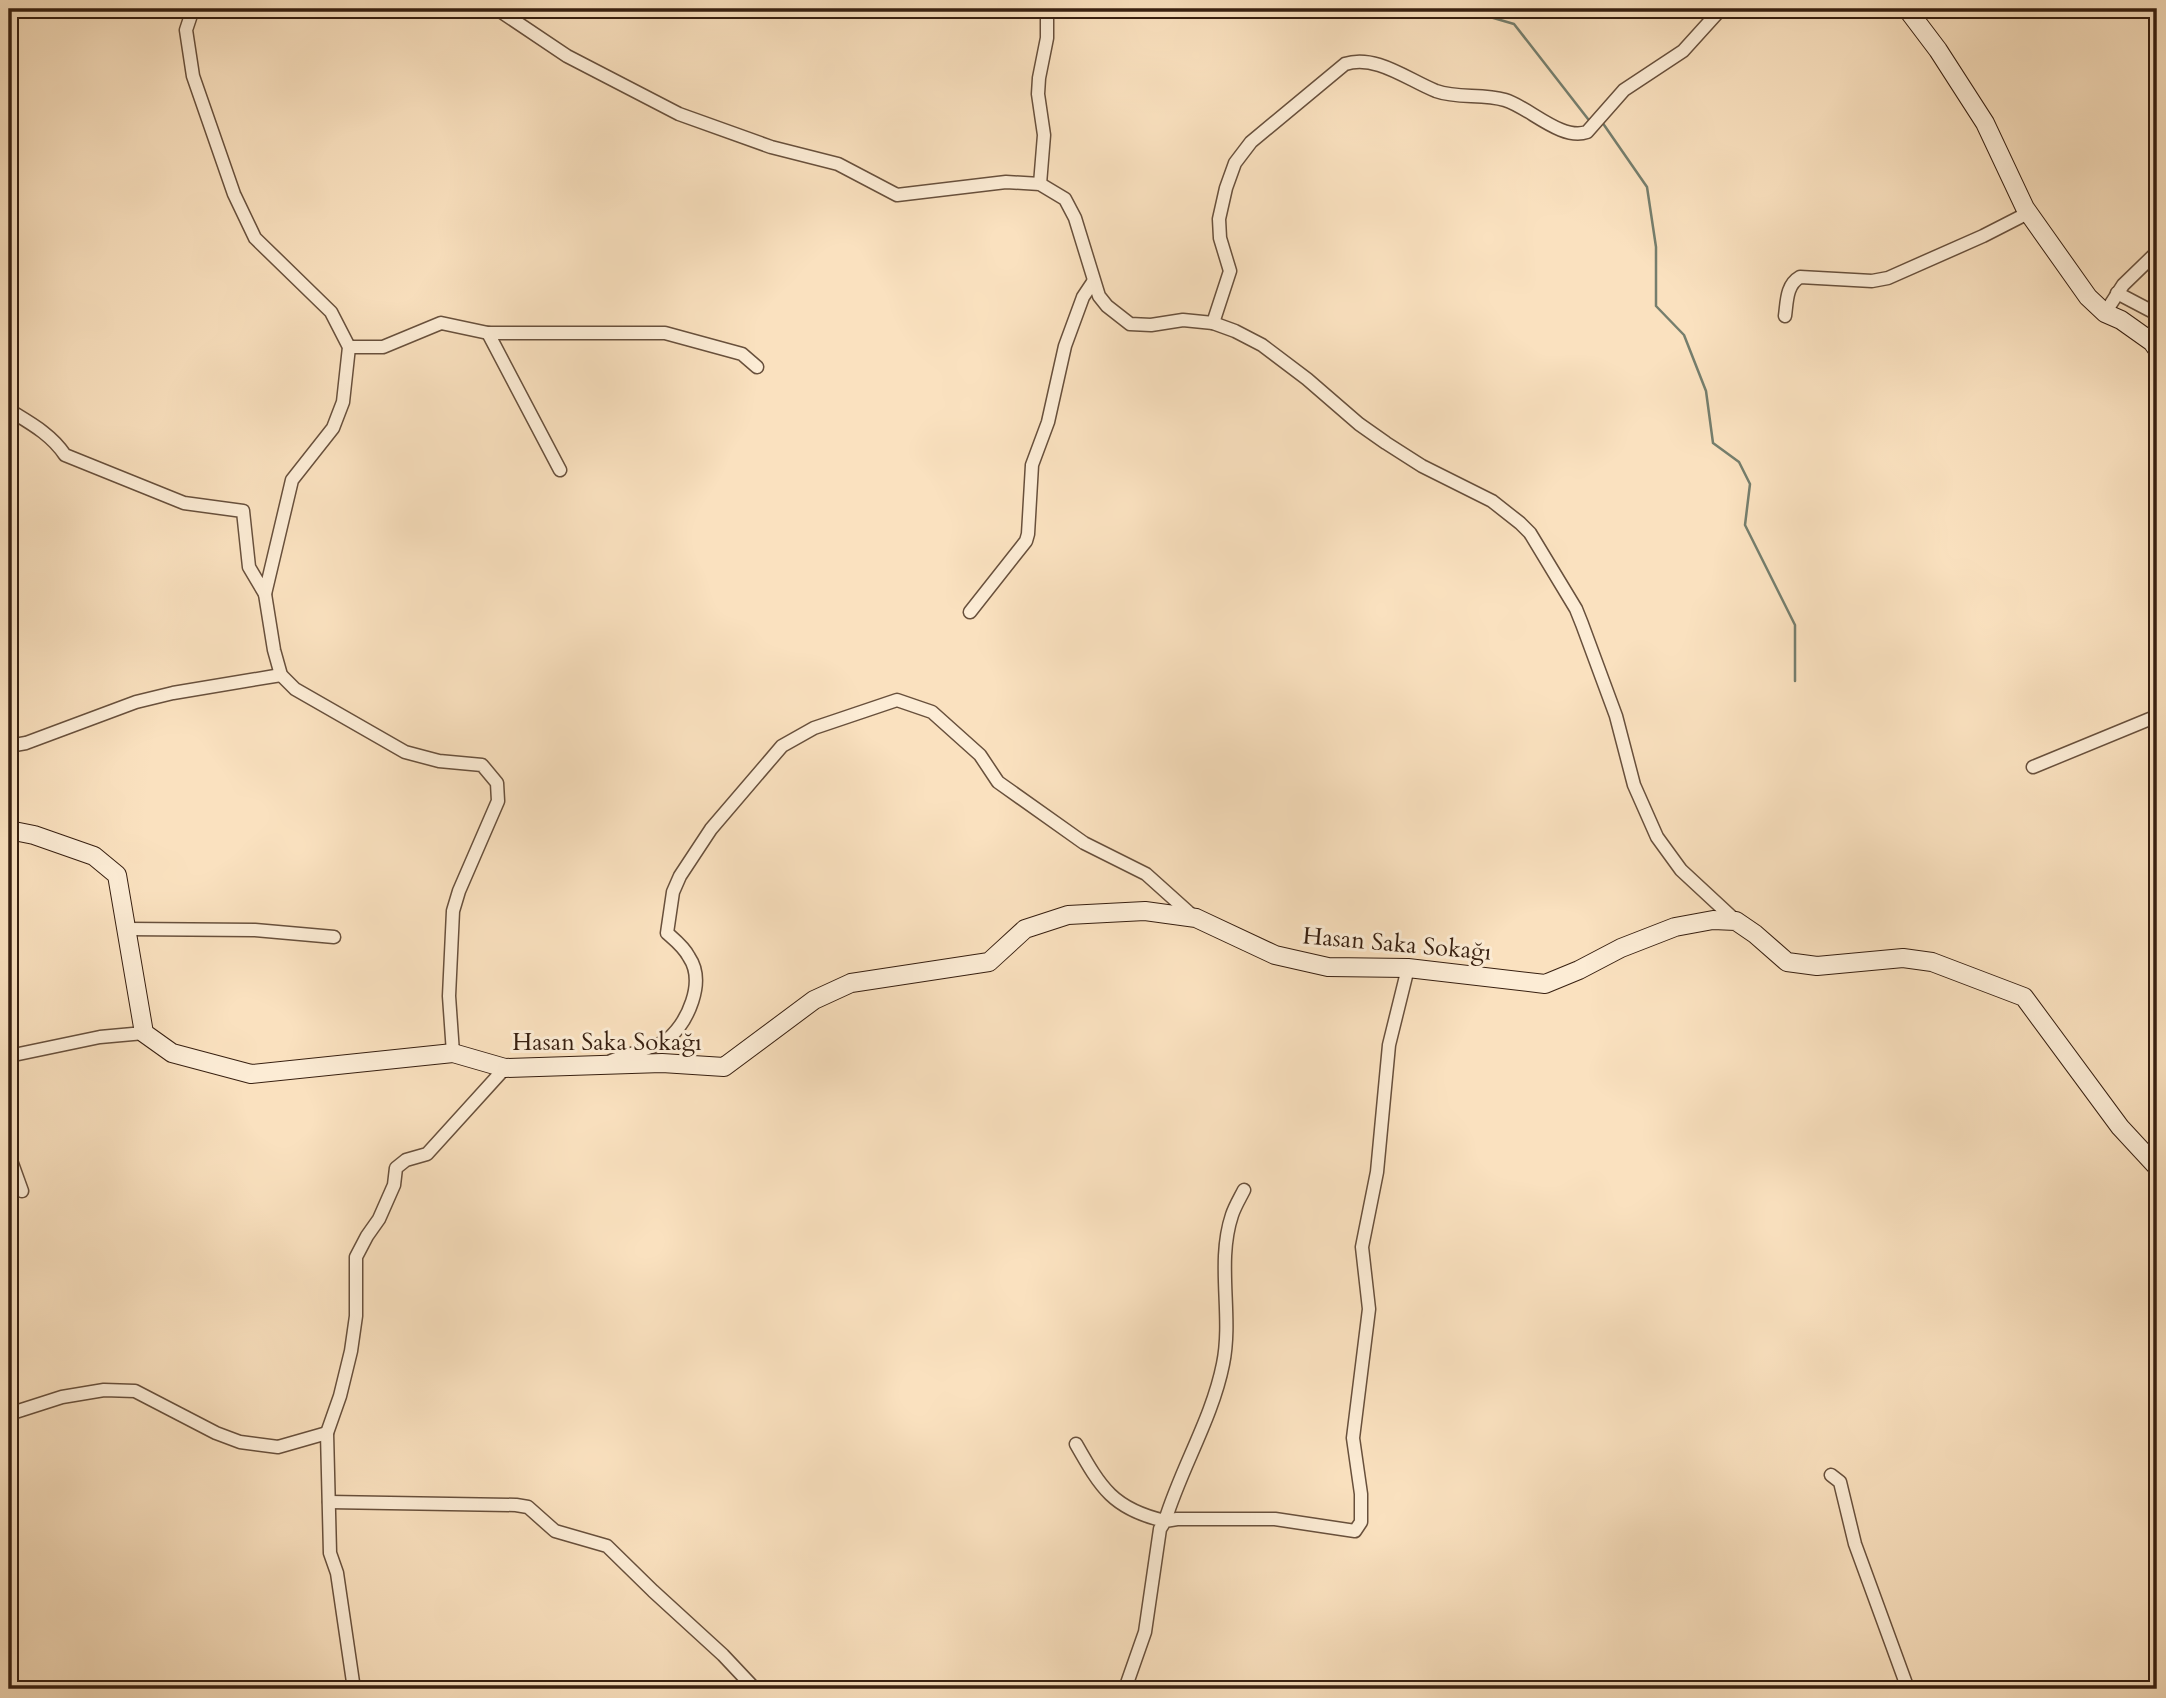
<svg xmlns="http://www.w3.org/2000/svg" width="2166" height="1698" font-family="Cardo,serif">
  <rect width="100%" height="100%" fill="#fae1bf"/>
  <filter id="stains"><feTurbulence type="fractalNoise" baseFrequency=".00286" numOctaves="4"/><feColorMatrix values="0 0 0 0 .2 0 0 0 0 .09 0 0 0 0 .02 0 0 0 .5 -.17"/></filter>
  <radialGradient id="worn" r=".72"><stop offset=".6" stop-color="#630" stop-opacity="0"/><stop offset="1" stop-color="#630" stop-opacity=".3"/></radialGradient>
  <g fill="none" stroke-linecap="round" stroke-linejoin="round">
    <g stroke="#757e6d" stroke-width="2.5">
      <polyline points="1469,9 1473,12 1514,24 1588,119"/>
      <polyline points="1602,122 1647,187 1656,247 1656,306 1684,335 1706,391 1713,443 1739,462 1750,484 1745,525 1795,625 1795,681"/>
    </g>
    <defs>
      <g id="street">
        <polyline points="497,9 567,56 679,114 771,147 838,164 897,195 1006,182 1040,184 1065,199 1075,218 1099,296 1107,306 1130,324 1151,325 1183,320 1213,323 1235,331 1262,345 1307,379 1359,424 1386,443 1422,466 1492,501 1520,523 1530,533 1576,609 1582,624 1616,716 1634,785 1657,837 1681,870 1736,921"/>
        <polyline points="1040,184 1044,135 1038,94 1039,78 1047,38 1047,9"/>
        <polyline points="2117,293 2157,314"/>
        <polyline points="2105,313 2123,285 2157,252"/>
        <path d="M1785,316C1787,302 1786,285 1800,277L1872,281L1888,278L1983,236L2028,213"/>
        <path d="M1213,323L1230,271L1220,238L1219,219L1226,188L1235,163L1251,142L1345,64C1376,54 1408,80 1436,91C1458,99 1482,93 1505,100C1529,107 1561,141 1587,132L1624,90L1683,51L1721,9"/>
        <polyline points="488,333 560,470"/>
        <polyline points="349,347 383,347 441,323 488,333 665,333 742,354 757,367"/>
        <path d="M9,410C30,423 51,434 65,455L184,503L243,511L249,567L265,594L292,480L333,428L343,402L349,347L331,312L255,238L234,194L193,76L186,30L193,9"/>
        <polyline points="265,594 274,650 281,675 295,689 405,752 439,761 482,765 497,783 498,801 459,891 453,911 449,996 453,1053"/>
        <polyline points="970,612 1026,541 1028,534 1032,465 1048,422 1065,346 1083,297 1093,282"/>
        <polyline points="9,746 26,743 136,702 173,693 281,675"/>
        <polyline points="2033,767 2157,716"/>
        <polyline points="126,929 255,930 334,937"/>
        <polyline points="9,1056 100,1037 144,1033"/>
        <path d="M611,1061C621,1057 661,1045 667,1040C688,1022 706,982 689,957C684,947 675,940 667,933L673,892L680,876L711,829L782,746L814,728L897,700L932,712L980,755L998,782L1084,843L1146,874L1195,918"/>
        <polyline points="9,1155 22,1191"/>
        <polyline points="9,1414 62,1397 104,1390 135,1391 216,1433 240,1442 278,1447 327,1433"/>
        <path d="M1076,1444C1101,1488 1113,1509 1165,1521C1181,1468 1212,1419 1223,1364C1233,1315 1216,1263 1232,1215C1235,1206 1240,1198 1244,1190"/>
        <polyline points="1831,1475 1840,1482 1855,1544 1908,1689"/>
        <polyline points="329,1502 516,1505 528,1507 555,1531 607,1546 653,1591 723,1655 755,1689"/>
        <polyline points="354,1689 337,1573 330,1553 327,1433 340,1396 351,1351 356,1316 356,1257 367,1236 379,1219 394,1185 396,1168 406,1160 427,1154 505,1068"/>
        <polyline points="1125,1689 1145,1632 1160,1529 1165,1521 1177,1519 1275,1519 1355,1531 1361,1522 1361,1494 1353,1438 1369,1309 1362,1247 1377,1172 1389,1045 1408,968"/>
      </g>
      <g id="secondary">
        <polyline points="1907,9 1938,50 1985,123 2025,208 2088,297 2105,313 2121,320 2152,342 2157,349"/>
        <polyline points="9,830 34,835 94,856 117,875 144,1033 172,1053 251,1074 453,1053 505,1068 662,1063 724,1067 814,1000 851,983 989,962 1025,929 1068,915 1145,911 1196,918 1275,955 1328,967 1408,968 1545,984 1579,970 1621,948 1675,927 1713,920 1736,921 1755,934 1787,962 1817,966 1903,958 1932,962 2024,997 2120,1127 2157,1167"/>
      </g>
    </defs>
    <use href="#street" stroke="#68503c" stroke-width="15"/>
    <use href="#secondary" stroke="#371f10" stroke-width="20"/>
    <use href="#street" stroke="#fcecd5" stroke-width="12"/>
    <use href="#secondary" stroke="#fcecd5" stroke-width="18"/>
  </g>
  <g text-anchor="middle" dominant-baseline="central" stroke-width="6" stroke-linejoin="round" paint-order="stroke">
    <g font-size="24" fill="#371f10" stroke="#fcecd5">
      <text transform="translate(1397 944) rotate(5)">Hasan Saka Sokağı</text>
      <text x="607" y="1042">Hasan Saka Sokağı</text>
    </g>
  </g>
  <rect width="2166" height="1698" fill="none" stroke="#fae1bf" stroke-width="35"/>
  <rect x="10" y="10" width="2145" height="1677" fill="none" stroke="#371f10" stroke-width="3.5"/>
  <rect x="18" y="18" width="2131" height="1663" fill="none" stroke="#371f10" stroke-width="2"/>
  <rect width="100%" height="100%" filter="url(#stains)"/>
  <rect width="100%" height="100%" fill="url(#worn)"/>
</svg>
